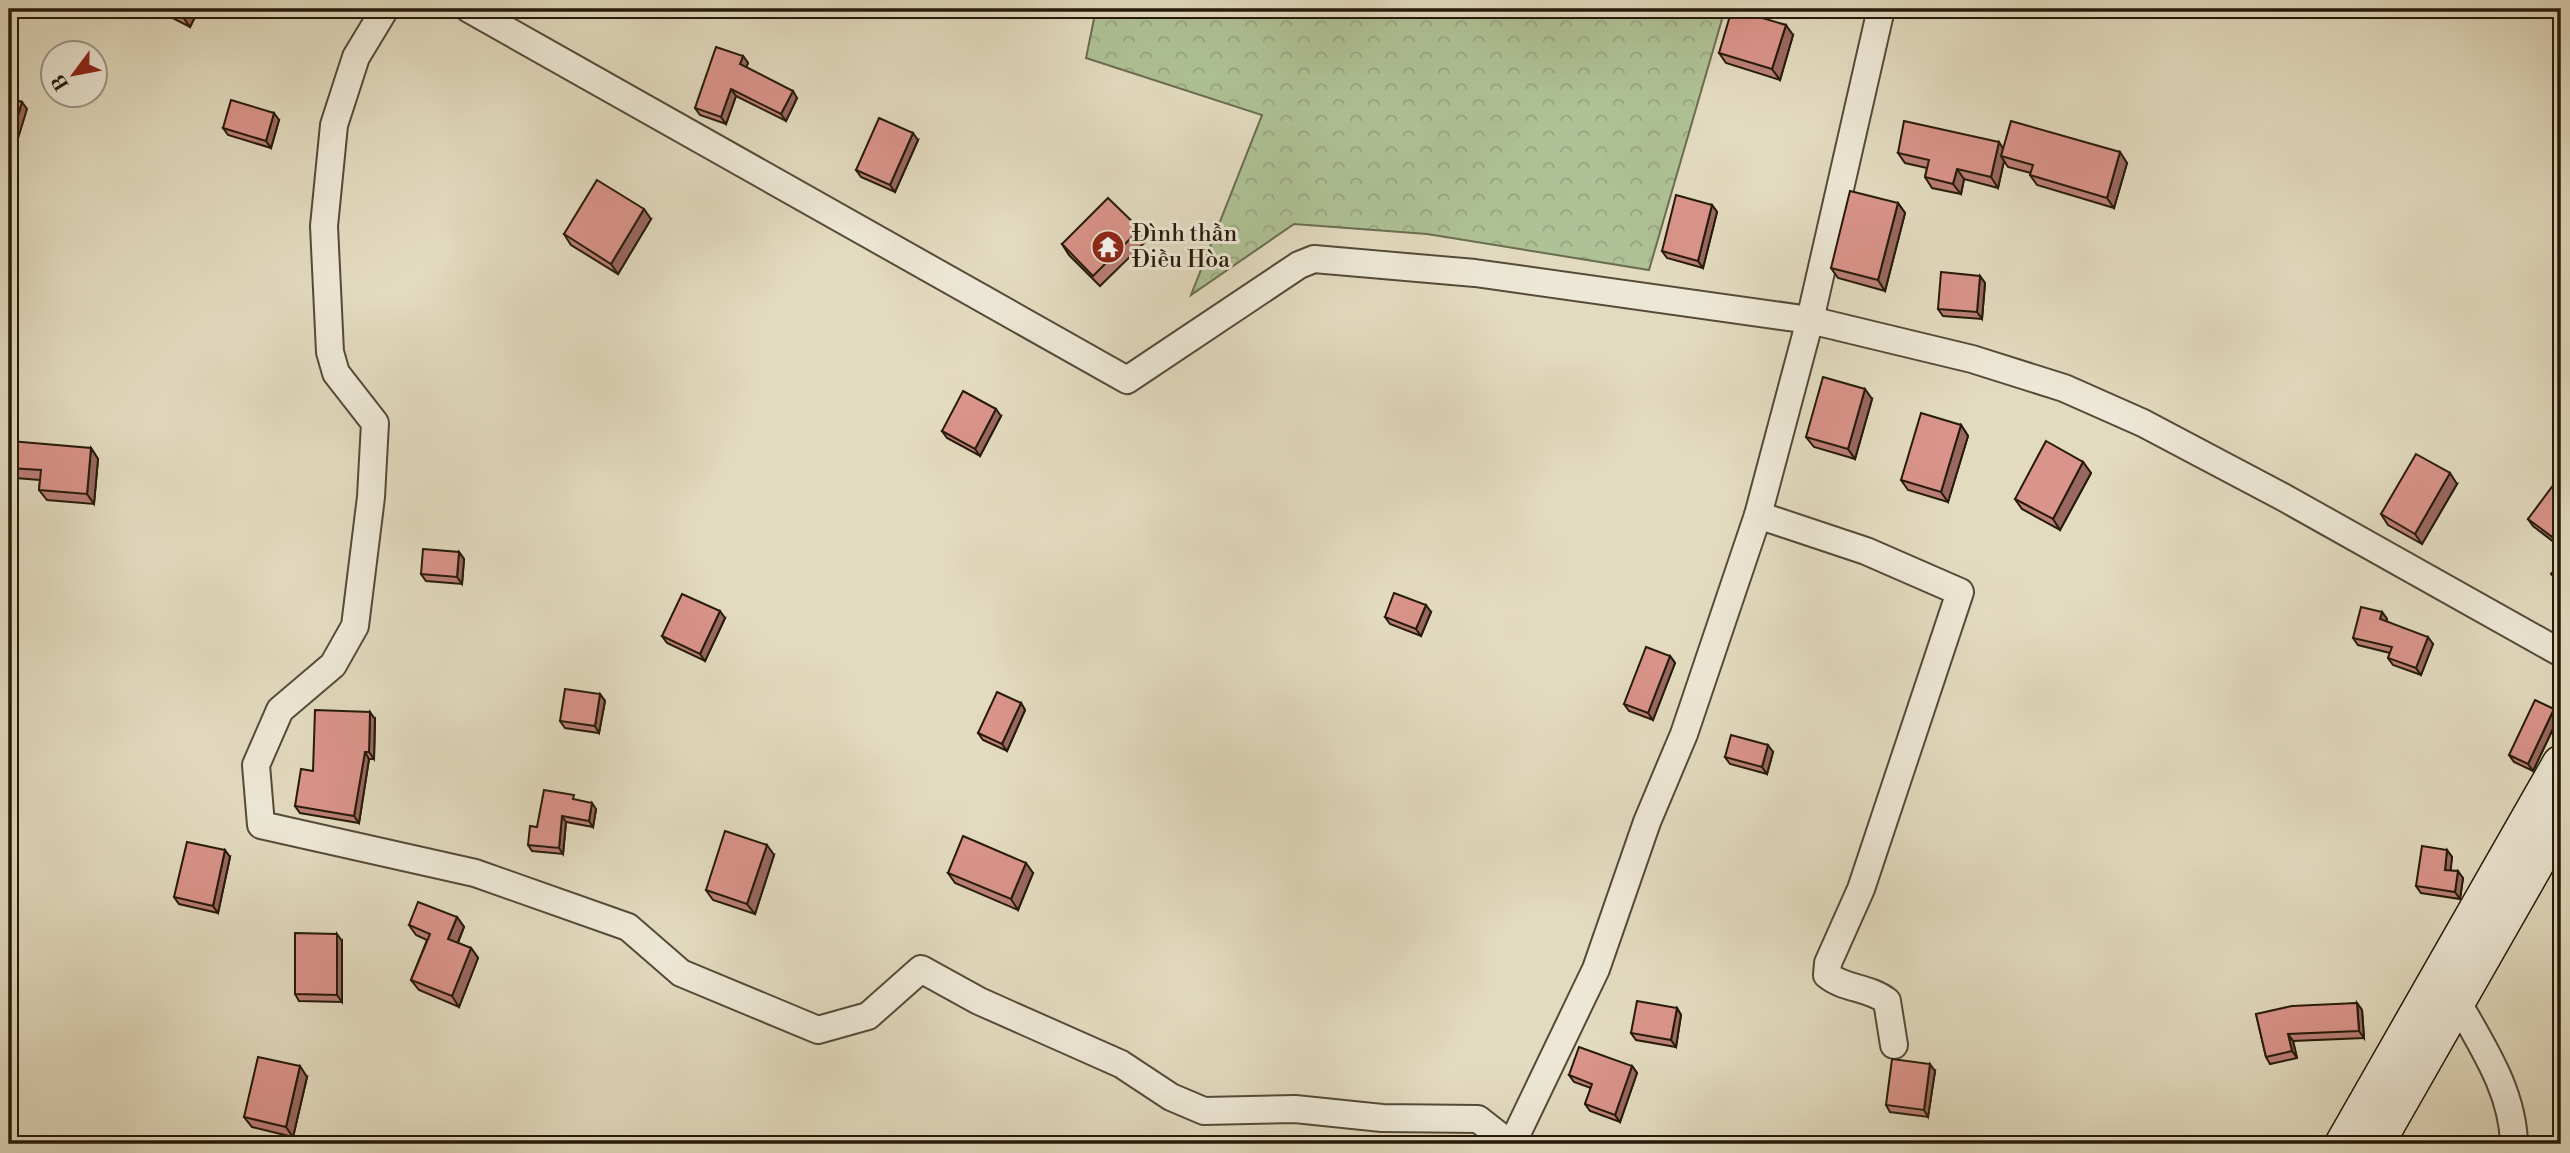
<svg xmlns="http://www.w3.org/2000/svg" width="2570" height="1153" font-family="'Libre Bodoni',serif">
  <defs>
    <pattern id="forest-crowns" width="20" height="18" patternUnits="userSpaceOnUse" patternTransform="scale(1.75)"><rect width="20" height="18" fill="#afc196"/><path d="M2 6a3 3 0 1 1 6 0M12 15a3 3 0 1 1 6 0" fill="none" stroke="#96a580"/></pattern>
  </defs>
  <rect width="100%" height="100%" fill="#e3dbc0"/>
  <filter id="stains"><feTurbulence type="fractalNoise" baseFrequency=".00286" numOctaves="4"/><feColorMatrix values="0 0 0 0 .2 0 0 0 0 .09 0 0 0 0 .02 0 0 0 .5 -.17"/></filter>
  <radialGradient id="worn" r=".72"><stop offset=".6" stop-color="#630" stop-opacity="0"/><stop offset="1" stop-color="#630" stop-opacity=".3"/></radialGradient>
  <polygon fill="url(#forest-crowns)" stroke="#6a6e50" stroke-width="2" points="1096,9 1725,9 1649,270 1427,234 1294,224 1191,295 1262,115 1086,58"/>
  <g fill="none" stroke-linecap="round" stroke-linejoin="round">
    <defs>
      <g id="street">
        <polyline points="385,9 356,57 334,125 324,226 330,352 336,373 375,423 371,497 355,626 333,665 280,710 256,765 261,825 475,873 628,927 681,973 818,1030 868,1016 921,969 979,1001 1121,1064 1171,1097 1204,1111 1295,1109 1382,1118 1478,1119 1510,1144"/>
        <polyline points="469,9 1127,380 1299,265 1314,259 1475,273 1810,320 1972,359 2064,388 2143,423 2283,497 2561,653"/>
        <path d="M1758,515L1866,551L1960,592L1861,889L1828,963L1827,975C1844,989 1869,987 1887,1001L1894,1045"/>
        <path d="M2446,994L2457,1001C2482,1046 2513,1091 2514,1144"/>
        <polyline points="1512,1144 1596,969 1647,822 1684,734 1758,515 1810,320 1881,9"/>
      </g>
      <g id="secondary">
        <polyline points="2344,1144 2561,764"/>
        <polyline points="2375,1144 2561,818"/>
      </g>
    </defs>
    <use href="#street" stroke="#554a38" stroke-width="30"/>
    <use href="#secondary" stroke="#261a0a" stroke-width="40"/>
    <use href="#street" stroke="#ede8d6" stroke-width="26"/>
    <use href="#secondary" stroke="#ede8d6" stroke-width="37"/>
  </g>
  <g fill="#bb7f78" stroke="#261a0a" stroke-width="2">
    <polygon points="155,9 199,9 190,27"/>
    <polygon points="1793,35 1780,80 1726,63 1719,53"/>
    <polygon points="743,56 748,63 746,67 797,98 786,121 736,96 726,124 700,115 695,108"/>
    <polygon points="279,120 271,148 228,135 223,128"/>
    <polygon points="918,140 895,192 861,177 856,170"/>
    <polygon points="2003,148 2127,163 2114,208 2037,185 2030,175 2031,173 2008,167 2004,161 1998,188 1964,179 1961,194 1932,188 1925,177 1927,168 1905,163 1898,153"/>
    <polygon points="1898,203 1905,213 1885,291 1838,278 1831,268"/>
    <polygon points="1712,205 1717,212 1703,268 1667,258 1662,251"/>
    <polygon points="651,219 618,274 571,245 564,234"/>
    <polygon points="1140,229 1147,240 1100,286 1069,255 1062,244"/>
    <polygon points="1980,276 1985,283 1982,319 1943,316 1938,309"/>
    <polygon points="1872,399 1855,459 1814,447 1806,437"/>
    <polygon points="1001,416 980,456 947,438 942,431"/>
    <polygon points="1961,425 1968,436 1948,502 1908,490 1901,480"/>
    <polygon points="91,448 98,459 94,504 47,500 39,490 40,480 15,478 9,468 9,461"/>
    <polygon points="2083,462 2091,473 2060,530 2022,509 2015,499"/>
    <polygon points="2561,482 2559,546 2533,526 2528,519"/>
    <polygon points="2457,484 2422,544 2388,525 2381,514"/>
    <polygon points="459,552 464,559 462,584 426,581 421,574"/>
    <polygon points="1431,612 1421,636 1390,624 1385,617"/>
    <polygon points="2382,612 2387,619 2386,621 2433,644 2421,675 2393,665 2388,658 2390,653 2358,645 2353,638"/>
    <polygon points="725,618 705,661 667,643 662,636"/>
    <polygon points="1670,656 1675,663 1653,720 1629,711 1624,704"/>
    <polygon points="600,694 605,701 599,733 565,728 560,721"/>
    <polygon points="1021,703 1025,710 1007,751 983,740 978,733"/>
    <polygon points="2554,709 2559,716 2533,771 2514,762 2509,755"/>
    <polygon points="375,719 374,759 369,759 359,823 300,813 295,806"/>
    <polygon points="1773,752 1767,774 1730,764 1725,757"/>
    <polygon points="577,800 596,809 593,827 566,822 563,854 532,851 528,845 537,827"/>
    <polygon points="2447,850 2452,857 2450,870 2463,878 2460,899 2421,893 2416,886"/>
    <polygon points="774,855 755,914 713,900 706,890"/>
    <polygon points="230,857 218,913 179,904 174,897"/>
    <polygon points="948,873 1033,873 1018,910 955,883"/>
    <polygon points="457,917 464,927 458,943 471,948 478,958 459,1007 419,990 411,980 427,940 416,935 409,925"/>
    <polygon points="342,941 342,1002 299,1001 295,994"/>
    <polygon points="2357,1003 2362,1010 2364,1038 2293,1041 2297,1058 2270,1064 2266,1057 2256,1014"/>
    <polygon points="1677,1008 1681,1015 1676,1047 1636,1040 1631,1033"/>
    <polygon points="1632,1066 1637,1073 1620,1122 1590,1111 1585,1104 1591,1088 1574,1082 1569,1075"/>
    <polygon points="1935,1071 1928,1117 1890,1112 1886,1105"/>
    <polygon points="307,1077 293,1137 252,1127 244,1117"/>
  </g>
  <g fill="#996861" stroke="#261a0a" stroke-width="2">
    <polygon points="187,9 199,9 190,27 183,17"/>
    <polygon points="1786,25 1793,35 1780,80 1772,69"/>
    <polygon points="11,33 15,40 9,54 9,36"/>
    <polygon points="743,56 748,63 745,71 740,64"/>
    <polygon points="731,89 736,96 726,124 721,117"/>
    <polygon points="793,91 797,98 786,121 781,114"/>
    <polygon points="22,102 27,109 12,158 9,153 9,145"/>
    <polygon points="274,113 279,120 271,148 266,141"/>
    <polygon points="913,133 918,140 895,192 890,185"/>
    <polygon points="1999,142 2006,153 2001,156 2004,161 1998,188 1991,177"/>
    <polygon points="2120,152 2127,163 2114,208 2107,198"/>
    <polygon points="1957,169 1964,179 1961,194 1953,184"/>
    <polygon points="1898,203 1905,213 1885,291 1878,280"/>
    <polygon points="1712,205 1717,212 1703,268 1698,261"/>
    <polygon points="644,209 651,219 618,274 611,264"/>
    <polygon points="12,240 16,247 13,269 9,262"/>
    <polygon points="1980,276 1985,283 1982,319 1977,312"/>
    <polygon points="1865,389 1872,399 1855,459 1848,449"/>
    <polygon points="996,409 1001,416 980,456 975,449"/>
    <polygon points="1961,425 1968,436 1948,502 1941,492"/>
    <polygon points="91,448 98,459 94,504 87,494"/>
    <polygon points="2083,462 2091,473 2060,530 2053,519"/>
    <polygon points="2450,473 2457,484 2422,544 2415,534"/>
    <polygon points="2561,530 2561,543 2559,546 2555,539"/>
    <polygon points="459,552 464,559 462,584 457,577"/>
    <polygon points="1426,605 1431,612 1421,636 1416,629"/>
    <polygon points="720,611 725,618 705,661 700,654"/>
    <polygon points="2382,612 2387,619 2385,626 2380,619"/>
    <polygon points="2428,637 2433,644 2421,675 2416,668"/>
    <polygon points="1670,656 1675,663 1653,720 1648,713"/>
    <polygon points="600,694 605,701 599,733 595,726"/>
    <polygon points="1021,703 1025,710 1007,751 1002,744"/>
    <polygon points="2554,709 2559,716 2533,771 2528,764"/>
    <polygon points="370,712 375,719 374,759 369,752"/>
    <polygon points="1768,745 1773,752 1767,774 1762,767"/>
    <polygon points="365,752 369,759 359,823 354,816"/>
    <polygon points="592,803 596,809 593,827 589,821"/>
    <polygon points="562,816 566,822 563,854 559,848"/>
    <polygon points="767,845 774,855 755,914 747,904"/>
    <polygon points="225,850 230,857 218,913 213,906"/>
    <polygon points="2447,850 2452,857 2450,877 2445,870"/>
    <polygon points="1026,863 1033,873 1018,910 1011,899"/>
    <polygon points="2458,871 2463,878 2460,899 2455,892"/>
    <polygon points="457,917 464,927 455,949 448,939"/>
    <polygon points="337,934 342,941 342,1002 337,995"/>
    <polygon points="471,948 478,958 459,1007 452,996"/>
    <polygon points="2357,1003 2362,1010 2364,1038 2359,1031"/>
    <polygon points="1677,1008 1681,1015 1676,1047 1671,1040"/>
    <polygon points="2288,1034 2293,1041 2297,1058 2292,1051"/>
    <polygon points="1930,1064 1935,1071 1928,1117 1924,1110"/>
    <polygon points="300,1066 307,1077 293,1137 286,1127"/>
    <polygon points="1632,1066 1637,1073 1620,1122 1615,1115"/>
  </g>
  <g fill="#da948b" stroke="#261a0a" stroke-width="2">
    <polygon points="168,9 187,9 183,17"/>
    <polygon points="1732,9 1786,25 1772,69 1719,53"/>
    <polygon points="716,47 743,56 740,64 793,91 781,114 731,89 721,117 695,108"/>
    <polygon points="9,98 22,102 9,145"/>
    <polygon points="231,100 274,113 266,141 223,128"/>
    <polygon points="879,118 913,133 890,185 856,170"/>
    <polygon points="1904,121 1999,142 1991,177 1957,169 1953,184 1925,177 1929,160 1898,153"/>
    <polygon points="2011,121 2120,152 2107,198 2030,175 2033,165 2001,156"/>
    <polygon points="597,180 644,209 611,264 564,234"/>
    <polygon points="1850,191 1898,203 1878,280 1831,268"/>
    <polygon points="1676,195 1712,205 1698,261 1662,251"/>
    <polygon points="1108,198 1140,229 1093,276 1062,244"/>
    <polygon points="9,240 12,240 9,261"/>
    <polygon points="1941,272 1980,276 1977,312 1938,309"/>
    <polygon points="1823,377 1865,389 1848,449 1806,437"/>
    <polygon points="963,391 996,409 975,449 942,431"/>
    <polygon points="1921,413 1961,425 1941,492 1901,480"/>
    <polygon points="10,441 91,448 87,494 39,490 41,470 9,468"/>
    <polygon points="2046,441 2083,462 2053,519 2015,499"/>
    <polygon points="2416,454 2450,473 2415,534 2381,514"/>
    <polygon points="2557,480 2561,482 2561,530 2555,539 2528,519"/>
    <polygon points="423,549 459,552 457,577 421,574"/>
    <polygon points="2561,563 2561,584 2551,574"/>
    <polygon points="1394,593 1426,605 1416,629 1385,617"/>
    <polygon points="682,594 720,611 700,654 662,636"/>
    <polygon points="2361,607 2382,612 2380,619 2428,637 2416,668 2388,658 2392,647 2353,638"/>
    <polygon points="1646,647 1670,656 1648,713 1624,704"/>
    <polygon points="565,689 600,694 595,726 560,721"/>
    <polygon points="997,692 1021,703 1002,744 978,733"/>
    <polygon points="2535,700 2554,709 2528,764 2509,755"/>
    <polygon points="315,710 370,712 369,752 365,752 354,816 295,806 301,769 313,771"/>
    <polygon points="1731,735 1768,745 1762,767 1725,757"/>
    <polygon points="544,790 574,795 573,799 592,803 589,821 562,816 559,848 528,845 530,826 537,827"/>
    <polygon points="725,831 767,845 747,904 706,890"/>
    <polygon points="963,836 1026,863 1011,899 948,873"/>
    <polygon points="187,842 225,850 213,906 174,897"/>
    <polygon points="2422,846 2447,850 2445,870 2458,871 2455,892 2416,886"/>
    <polygon points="418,902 457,917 448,939 471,948 452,996 411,980 430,934 409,925"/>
    <polygon points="295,933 337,934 337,995 295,994"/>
    <polygon points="1637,1001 1677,1008 1671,1040 1631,1033"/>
    <polygon points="2357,1003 2359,1031 2288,1034 2292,1051 2266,1057 2256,1014 2292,1006"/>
    <polygon points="1579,1047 1632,1066 1615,1115 1585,1104 1592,1084 1569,1075"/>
    <polygon points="258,1057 300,1066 286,1127 244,1117"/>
    <polygon points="1892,1059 1930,1064 1924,1110 1886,1105"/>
  </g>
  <defs>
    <symbol id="temple-disc" viewBox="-11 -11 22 22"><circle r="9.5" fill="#8f2418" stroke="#ede8d6"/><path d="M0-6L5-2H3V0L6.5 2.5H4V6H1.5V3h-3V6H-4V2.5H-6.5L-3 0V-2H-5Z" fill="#fff"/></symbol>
  </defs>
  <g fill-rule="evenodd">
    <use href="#temple-disc" x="1089" y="228" width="38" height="38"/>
  </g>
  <g text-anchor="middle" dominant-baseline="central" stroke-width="6" stroke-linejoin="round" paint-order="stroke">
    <g font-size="23" fill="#261a0a" stroke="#ede8d6" text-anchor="start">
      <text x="1132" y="234">Đình thần<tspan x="1132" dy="26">Điều Hòa</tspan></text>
    </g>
  </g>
  <rect width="2570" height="1153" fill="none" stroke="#e3dbc0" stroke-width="35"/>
  <rect x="10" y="10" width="2549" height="1132" fill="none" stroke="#261a0a" stroke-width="3.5"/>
  <rect x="18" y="18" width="2535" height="1118" fill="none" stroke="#261a0a" stroke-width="2"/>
  <g transform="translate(74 74) rotate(238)"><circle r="33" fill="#ede8d6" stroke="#9d9684" stroke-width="2"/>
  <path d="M0-5L12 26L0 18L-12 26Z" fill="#8f2418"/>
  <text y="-10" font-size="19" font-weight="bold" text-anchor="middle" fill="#261a0a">B</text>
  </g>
  <rect width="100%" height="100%" filter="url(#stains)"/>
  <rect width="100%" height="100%" fill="url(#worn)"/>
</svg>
